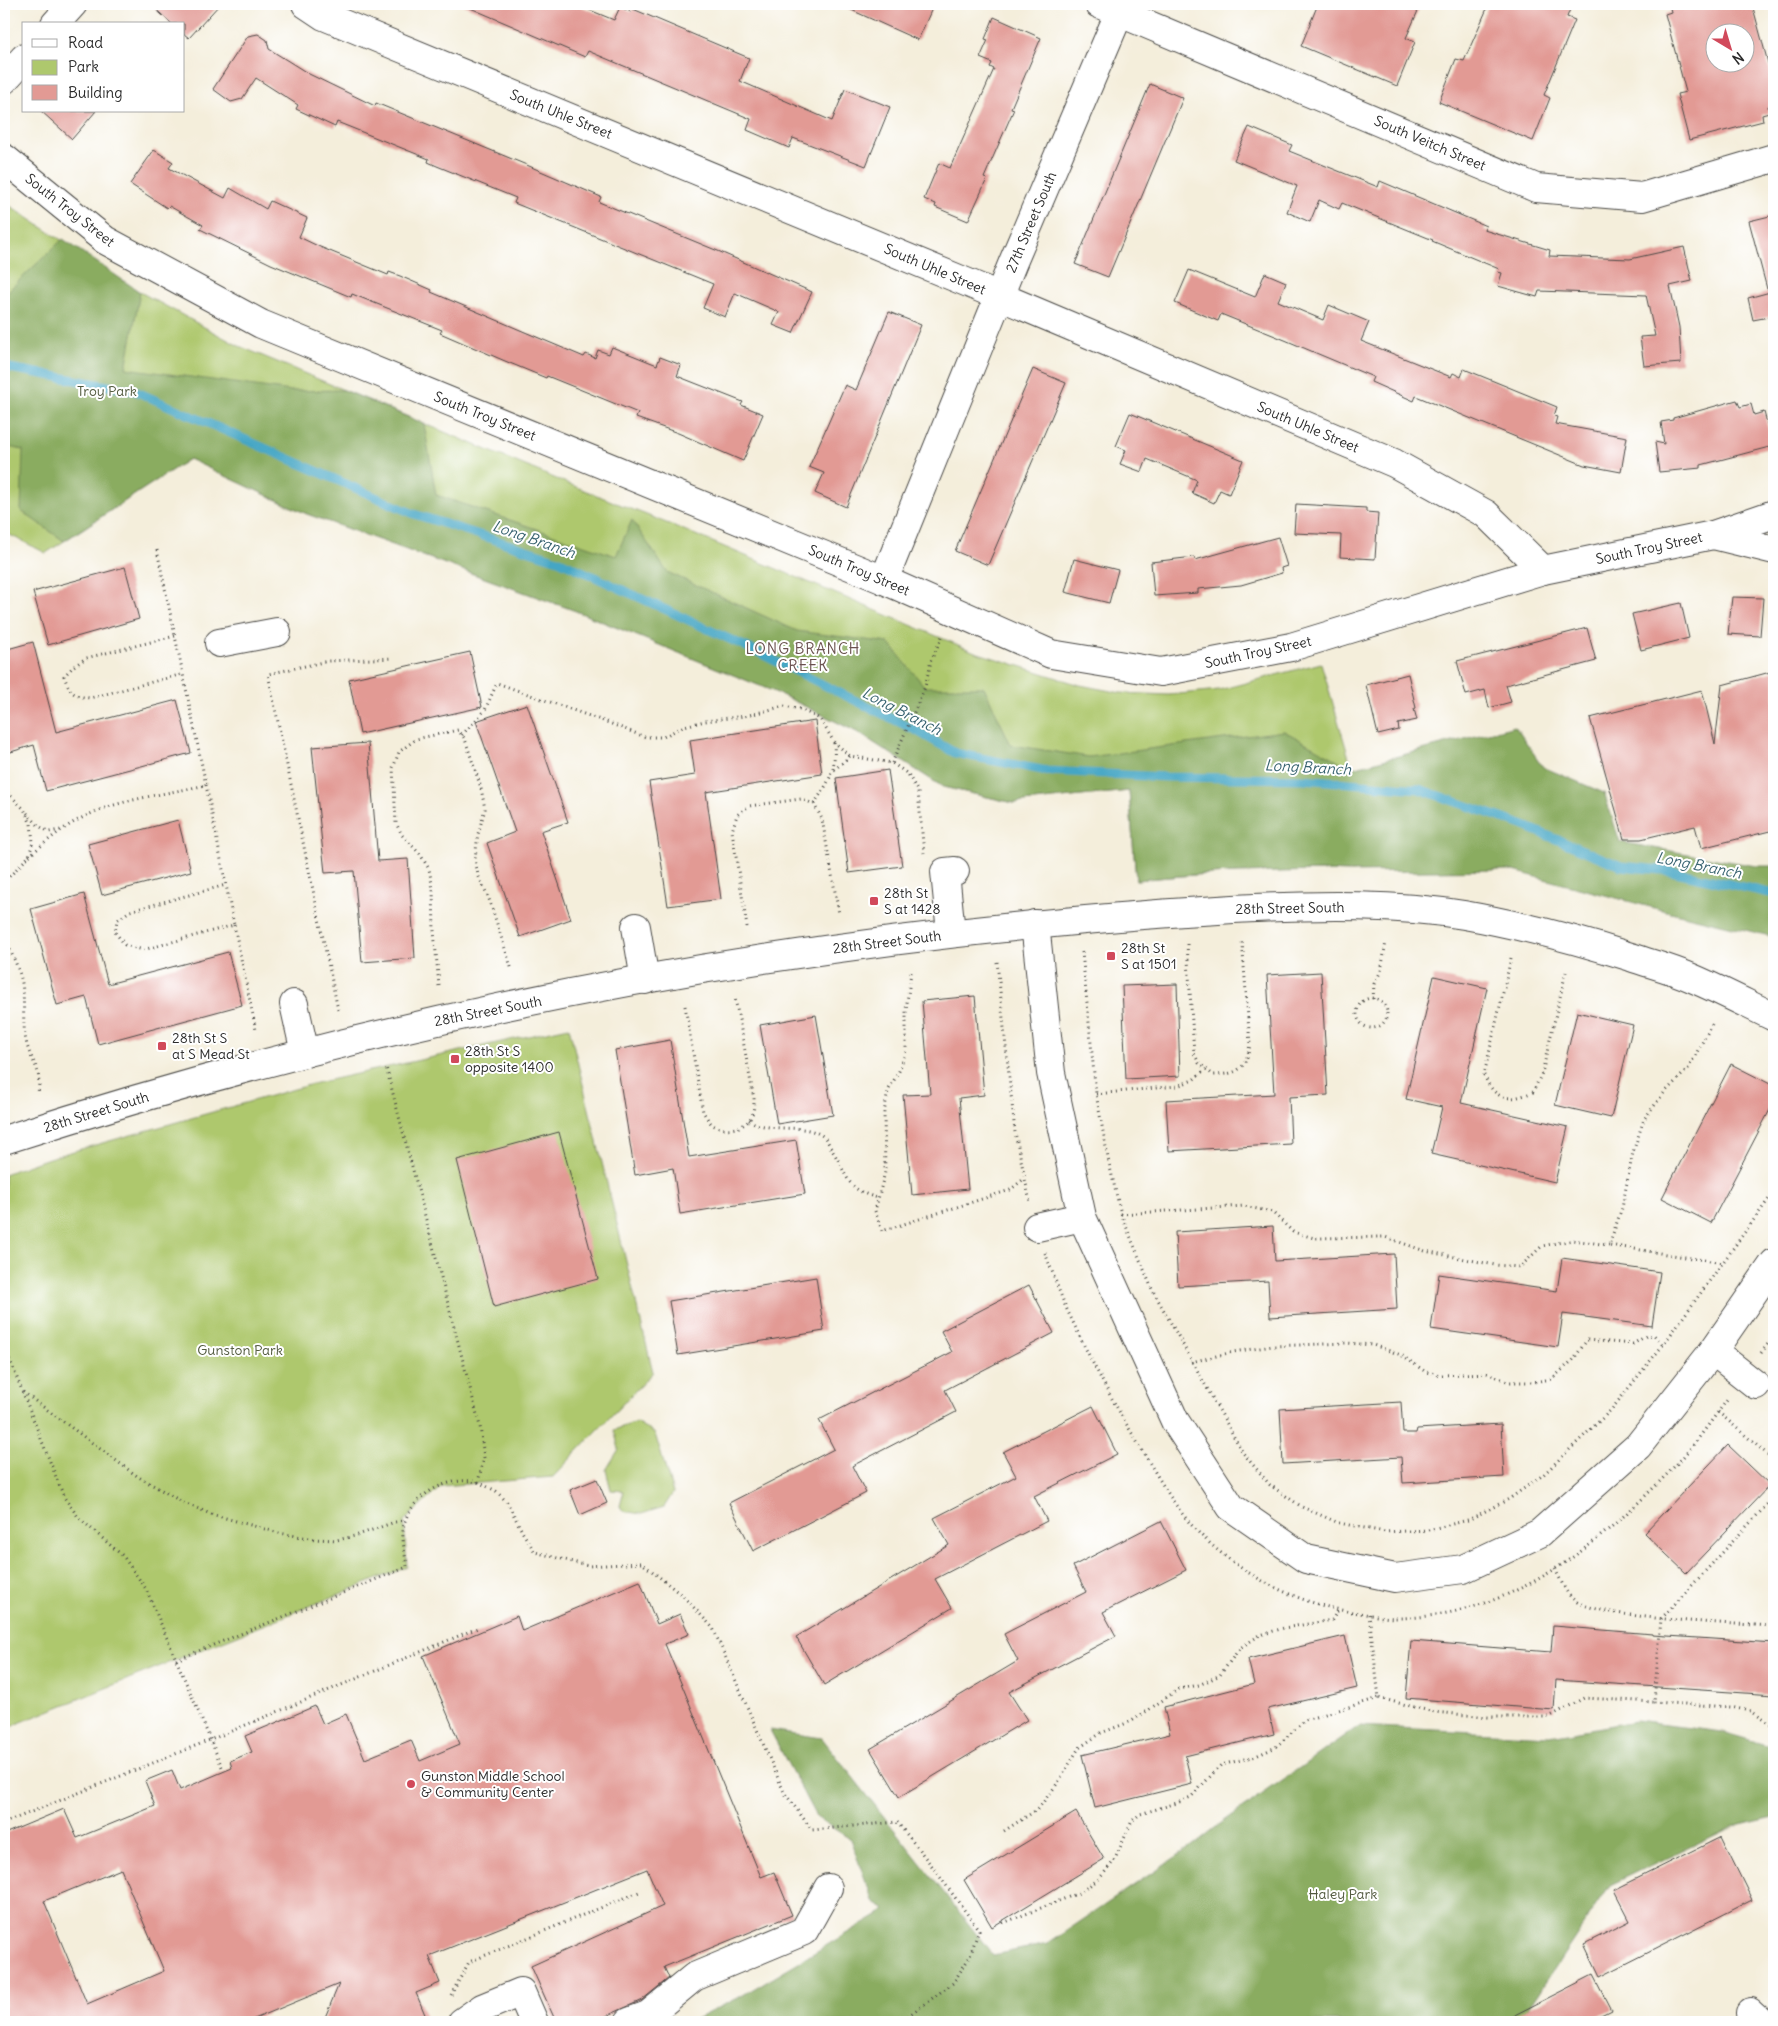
<svg xmlns="http://www.w3.org/2000/svg" width="1778" height="2026" font-family="Delius,sans-serif">
  <rect width="100%" height="100%" fill="#fff"/>
  <filter id="ink" filterUnits="userSpaceOnUse"><feTurbulence type="fractalNoise" baseFrequency=".02" numOctaves="2"/><feDisplacementMap in="SourceGraphic" scale="10" xChannelSelector="R" yChannelSelector="G"/><feConvolveMatrix kernelMatrix="1 2 1 2 8 2 1 2 1" color-interpolation-filters="sRGB"/></filter>
  <filter id="wash" filterUnits="userSpaceOnUse"><feTurbulence type="fractalNoise" baseFrequency=".0096" numOctaves="4" result="noise"/><feDisplacementMap in="SourceGraphic" scale="20" xChannelSelector="R" yChannelSelector="G"/><feGaussianBlur stdDeviation="1.12" result="paint"/><feColorMatrix in="noise" values="0 0 0 0 0 0 0 0 0 0 0 0 0 0 0 0 0 1.4 0 .05"/><feComposite in="paint" operator="in"/></filter>
  <g filter="url(#wash)">
    <rect width="100%" height="100%" fill="#f4eedb"/>
    <g fill="#aec86d" stroke="#6c7a4c">
      <path d="M4,202L140,292L239,346L559,480L679,528L975,652L1080,685L1121,693L1169,695L1219,690L1321,663L1352,768L1353,872C1281,869 1208,873 1136,880L1129,791L1014,803L943,787L857,732L780,694L576,611L307,514L189,459L46,553L4,532Z"/>
      <polygon points="569,1027 653,1372 553,1477 442,1486 404,1521 407,1567 4,1729 4,1174 49,1158 316,1083"/>
      <polygon points="636,1422 655,1434 673,1493 664,1507 641,1514 623,1511 620,1506 624,1491 611,1490 606,1470 619,1449 614,1430"/>
    </g>
    <g fill="#8aac60" stroke="#5a6c46">
      <polygon points="63,239 140,292 126,368 291,391 344,390 424,424 436,495 616,556 632,520 667,572 797,631 889,643 925,687 984,687 1011,745 1089,757 1284,731 1352,768 1515,726 1543,767 1604,793 1620,842 1756,866 1774,866 1774,937 1658,909 1510,870 1353,872 1320,871 1202,874 1136,880 1129,791 1014,803 943,787 857,732 780,694 576,611 307,514 189,459 64,541 21,511 23,450 4,446 4,295"/>
      <polygon points="1635,1721 1722,1732 1774,1747 1774,1817 1732,1827 1610,1885 1519,2022 690,2022 738,1998 886,1910 874,1903 850,1839 816,1817 770,1730 822,1738 993,1955 1047,1944 1192,1846 1220,1824 1359,1726 1550,1736"/>
    </g>
    <g fill="none" stroke-linecap="round" stroke-linejoin="round">
      <polyline stroke="#45a6c4" stroke-width="9" points="4,367 135,391 414,514 558,560 753,650 917,731 955,753 1047,771 1166,777 1303,779 1419,789 1522,825 1621,866 1671,871 1774,894"/>
    </g>
    <g id="blocks">
      <g fill="#e29a94" fill-rule="evenodd">
        <polygon points="150,4 220,4 189,38 184,34 184,24 172,24"/>
        <polygon points="461,4 575,4 614,20 620,7 631,12 633,9 749,58 740,81 832,121 845,89 890,107 866,166 793,138 789,148 747,130 751,119 588,51 585,57"/>
        <polygon points="838,4 934,4 918,40"/>
        <polygon points="1318,4 1421,4 1406,38 1415,42 1397,86 1301,46"/>
        <polygon points="1489,4 1572,4 1567,17 1575,20 1544,95 1550,98 1533,141 1439,102 1456,59 1464,61"/>
        <path d="M1669,4H1752L1774,85V104L1768,106L1769,113L1762,115L1763,121L1689,140L1677,94L1686,92L1665,14L1671,12ZM1716,32H1746V62H1716Z"/>
        <polygon points="994,17 1041,38 1011,108 1014,109 984,178 987,179 968,221 935,207 936,204 924,199 939,163 950,168 994,69 990,67 992,63 980,58 988,40 985,39"/>
        <polygon points="258,34 267,40 269,49 309,74 375,106 376,103 529,166 601,197 599,202 718,251 812,292 793,333 773,325 779,312 735,293 725,317 703,308 713,284 514,203 516,198 437,166 428,162 429,159 337,122 335,127 296,109 298,105 256,78 242,99 231,102 213,89 248,36"/>
        <polygon points="1150,84 1183,98 1108,277 1075,264"/>
        <polygon points="41,111 96,111 72,139"/>
        <polygon points="1249,127 1292,145 1289,151 1378,187 1380,181 1486,226 1484,230 1550,250 1549,256 1630,259 1684,247 1692,281 1670,286 1679,327 1681,363 1644,366 1640,337 1655,336 1646,295 1539,291 1537,297 1498,286 1502,273 1498,272 1499,269 1432,241 1433,240 1342,203 1339,209 1319,200 1310,222 1287,212 1297,186 1234,160"/>
        <polygon points="154,150 173,162 169,168 225,198 230,188 266,209 270,201 307,218 299,237 320,247 388,275 389,272 400,276 432,290 431,292 539,338 584,357 586,354 595,358 598,350 609,354 612,347 657,365 660,357 681,365 677,376 743,402 741,405 763,414 743,461 678,433 636,418 638,413 547,376 546,378 505,361 440,333 442,330 352,294 351,297 271,264 200,229 203,225 169,206 167,208 130,184"/>
        <polygon points="1774,215 1774,288 1767,289 1749,221"/>
        <polygon points="1189,270 1255,297 1265,273 1286,282 1278,301 1323,320 1329,305 1369,322 1361,341 1451,377 1453,373 1461,377 1464,369 1557,407 1554,416 1557,417 1555,424 1627,437 1621,472 1584,465 1416,396 1414,401 1371,382 1373,377 1285,340 1221,314 1218,321 1175,303"/>
        <polygon points="1774,291 1774,316 1753,320 1748,298"/>
        <polygon points="889,312 921,325 846,507 815,493 824,473 809,467 845,385 856,390"/>
        <polygon points="1033,369 1066,383 988,565 955,551"/>
        <polygon points="1737,400 1740,407 1751,404 1754,415 1764,412 1773,446 1701,465 1701,468 1659,472 1655,442 1664,444 1661,422 1673,420 1673,418"/>
        <polygon points="1130,413 1243,460 1229,494 1220,490 1214,503 1192,493 1197,480 1147,459 1142,472 1120,464 1126,450 1116,446"/>
        <polygon points="1296,504 1366,508 1366,512 1378,513 1375,559 1340,557 1341,535 1294,533"/>
        <polygon points="1278,537 1287,566 1281,568 1282,573 1241,585 1198,589 1198,593 1154,596 1151,562 1194,557 1195,560"/>
        <polygon points="1074,559 1118,570 1109,603 1065,592"/>
        <polygon points="125,567 139,619 48,645 33,592"/>
        <polygon points="1732,597 1763,598 1760,636 1728,634"/>
        <polygon points="1681,603 1689,638 1641,650 1632,614"/>
        <polygon points="1587,628 1596,661 1506,685 1511,702 1489,708 1485,690 1466,695 1457,661"/>
        <polygon points="33,642 56,732 177,700 191,753 46,791 34,745 4,754 4,650"/>
        <polygon points="470,652 482,707 360,734 349,679"/>
        <polygon points="1774,671 1774,830 1701,848 1695,826 1641,839 1624,839 1590,718 1702,690 1715,744 1722,685"/>
        <polygon points="1408,674 1416,708 1414,709 1417,720 1398,724 1399,730 1378,735 1366,685"/>
        <polygon points="527,704 568,822 541,831 571,919 520,937 487,843 515,832 476,721"/>
        <polygon points="815,721 822,774 706,792 721,899 668,906 649,782 695,775 690,740"/>
        <polygon points="368,743 378,861 408,859 415,958 362,962 354,871 325,873 312,747"/>
        <polygon points="888,770 902,866 849,873 836,778"/>
        <polygon points="178,820 191,871 102,895 88,844"/>
        <polygon points="84,894 108,984 228,952 242,1005 98,1044 86,997 57,1005 31,909"/>
        <polygon points="1321,972 1328,1095 1289,1097 1291,1144 1169,1151 1166,1100 1274,1094 1267,975"/>
        <polygon points="1434,976 1487,988 1461,1103 1568,1127 1555,1182 1431,1154 1442,1107 1406,1099"/>
        <polygon points="1177,984 1180,1076 1126,1079 1122,986"/>
        <polygon points="975,996 984,1095 959,1098 968,1189 912,1195 903,1095 930,1094 922,1001"/>
        <polygon points="1577,1012 1633,1025 1611,1118 1555,1105"/>
        <polygon points="816,1015 833,1115 777,1124 760,1025"/>
        <polygon points="670,1040 689,1157 796,1140 805,1194 680,1214 673,1168 635,1175 615,1050"/>
        <polygon points="1731,1064 1774,1086 1774,1102 1711,1223 1662,1198"/>
        <polygon points="559,1132 598,1279 494,1307 457,1160"/>
        <polygon points="1273,1226 1275,1261 1394,1254 1397,1309 1270,1317 1268,1281 1178,1286 1175,1232"/>
        <polygon points="1562,1258 1660,1272 1652,1326 1563,1314 1558,1347 1431,1329 1439,1274 1557,1291"/>
        <polygon points="816,1277 824,1331 678,1355 669,1301"/>
        <polygon points="1029,1285 1054,1333 945,1390 956,1412 852,1466 866,1493 753,1551 729,1503 834,1449 819,1420 952,1352 941,1331"/>
        <polygon points="1401,1402 1403,1433 1416,1433 1417,1429 1501,1424 1504,1477 1403,1483 1401,1457 1283,1464 1280,1409"/>
        <polygon points="1093,1406 1117,1454 1034,1496 1047,1521 935,1579 952,1608 824,1685 796,1637 949,1545 934,1518 1016,1476 1003,1452"/>
        <polygon points="1728,1445 1770,1485 1686,1573 1644,1533"/>
        <polygon points="597,1479 607,1503 580,1515 570,1490"/>
        <polygon points="1161,1521 1186,1570 1103,1612 1116,1636 1009,1692 1027,1720 899,1797 870,1749 1018,1661 1004,1634 1086,1592 1073,1566"/>
        <path d="M640,1581L657,1624L680,1614L689,1634L665,1644L761,1877L774,1872L792,1915L664,1967L669,1978L642,2000L593,2022H556L531,1966L663,1906L647,1869L429,1956L440,1983L416,1993L426,2017L412,2022H323L339,1984L247,2022H4V1834L64,1809L77,1838L155,1806L145,1781L172,1770L180,1790L232,1768L230,1761L252,1752L245,1736L315,1706L323,1724L346,1714L365,1759L411,1740L420,1761L460,1744L423,1656L517,1616L522,1631ZM121,1869L164,1971L87,2004L44,1901Z"/>
        <polygon points="1553,1626 1652,1634 1652,1635 1774,1643 1774,1695 1556,1680 1554,1710 1406,1698 1411,1641 1551,1652"/>
        <polygon points="1345,1636 1357,1688 1268,1709 1274,1734 1185,1756 1192,1784 1095,1808 1082,1755 1170,1734 1164,1707 1254,1684 1248,1659"/>
        <polygon points="1076,1812 1104,1859 992,1927 964,1880"/>
        <polygon points="1721,1837 1752,1900 1600,1977 1584,1944 1630,1921 1614,1890"/>
        <polygon points="1593,1975 1611,2010 1587,2022 1501,2022"/>
      </g>
    </g>
  </g>
  <g filter="url(#ink)">
    <use href="#blocks" fill-opacity="0" stroke="#494845" stroke-width="1"/>
    <g fill="none" stroke-linecap="round" stroke-linejoin="round">
      <defs>
        <g id="minor">
          <polyline points="306,4 324,16 966,282 1394,463 1486,514 1543,570"/>
          <polyline points="1099,4 1536,188 1642,197 1774,158"/>
          <polyline points="55,24 73,4"/>
          <polyline points="4,80 24,58"/>
          <polyline points="4,158 105,240 261,324 884,580 1051,654 1161,672 1291,647 1543,570 1713,535 1774,514"/>
          <polyline points="1713,535 1774,550"/>
          <polyline points="884,580 1013,262 1123,4"/>
          <polyline points="219,643 277,632"/>
          <polyline points="1035,924 1051,1073 1082,1217 1175,1421 1231,1507 1306,1559 1395,1578 1463,1569 1540,1533 1638,1446 1713,1351 1774,1263"/>
          <polyline points="636,927 645,980"/>
          <polyline points="951,933 945,872 955,871"/>
          <polyline points="294,1004 305,1053"/>
          <path d="M4,1140C347,1029 704,955 1064,922C1127,916 1191,911 1255,908C1324,905 1395,904 1464,915C1521,925 1577,940 1631,957C1651,964 1672,969 1692,978C1720,990 1747,1004 1774,1017"/>
          <polyline points="1037,1227 1082,1217"/>
          <polyline points="1713,1351 1756,1385"/>
          <polyline points="1751,2012 1762,2022"/>
          <polyline points="462,2022 482,2008 521,1992 534,2022"/>
          <polyline points="629,2022 648,2015 694,1977 804,1931 828,1888"/>
        </g>
      </defs>
      <use href="#minor" stroke="#494845" stroke-width="30"/>
      <g stroke="#494845" stroke-width="3" stroke-dasharray="1 4" stroke-linecap="butt">
        <polyline points="157,550 175,636"/>
        <polyline points="462,735 485,710 497,683 609,723 645,737 663,737 684,726 705,721 745,716 784,706 800,709 820,719 834,742 850,756 892,763 908,774 918,792 924,853"/>
        <polyline points="892,763 925,687 931,661 943,634"/>
        <polyline points="834,770 850,756"/>
        <polyline points="206,785 226,885 130,911 117,920 115,932 125,945 143,950 234,925 226,885"/>
        <polyline points="4,789 24,809 31,824 33,842 29,856 4,882"/>
        <path d="M814,804C830,780 836,772 834,743"/>
        <polyline points="27,813 39,826 49,832 60,830"/>
        <path d="M29,856C47,841 64,826 86,816C116,800 171,793 206,785L183,674L90,698C73,696 70,693 64,676L74,666L86,658L175,636L183,674"/>
        <polyline points="234,925 256,1030"/>
        <polyline points="747,927 732,831 737,815 749,806 801,799 814,804 822,819 839,914"/>
        <path d="M4,936C10,951 19,967 22,983C25,1003 22,1022 26,1041C31,1064 42,1065 38,1093"/>
        <path d="M1187,944L1194,1053L1199,1063L1213,1075C1238,1074 1246,1070 1250,1044L1242,940"/>
        <polyline points="1082,952 1096,1094 1109,1163 1121,1214 1152,1289 1243,1453 1270,1485 1302,1507 1339,1523 1385,1532 1428,1530 1468,1520 1509,1499 1543,1475 1611,1410 1663,1345 1774,1192"/>
        <path d="M1511,958L1484,1075C1495,1101 1509,1102 1533,1092L1542,1073L1566,972"/>
        <polyline points="997,962 1015,1132 1030,1202"/>
        <polyline points="911,972 906,1010 906,1051 899,1071 888,1091 884,1113 885,1172 875,1211 882,1231 1010,1190 1025,1178"/>
        <polyline points="439,986 434,931 433,889 429,869 420,854 402,835 396,823 393,768 399,752 416,739 458,730 465,739 481,788 485,809 478,834 475,859 478,875 488,896 512,970"/>
        <circle cx="1372" cy="1013" r="15"/>
        <polyline points="1373,999 1374,984 1381,971 1386,942"/>
        <path d="M685,1006L703,1112C706,1116 709,1122 713,1125C725,1132 746,1130 752,1115C754,1110 754,1104 754,1099L735,998"/>
        <polyline points="338,1010 268,674 328,661 393,658"/>
        <polyline points="1712,1024 1688,1069 1664,1093 1644,1119 1633,1152 1622,1208 1609,1245 1723,1263"/>
        <polyline points="1096,1094 1177,1086 1193,1080 1206,1069"/>
        <path d="M749,1120C772,1135 804,1121 824,1137C827,1140 830,1146 832,1150C849,1176 844,1189 878,1198"/>
        <polyline points="1121,1214 1244,1206 1272,1212 1293,1232 1314,1238 1385,1237 1425,1251 1495,1265 1520,1267 1542,1246 1572,1240 1609,1245"/>
        <path d="M1045,1253C1054,1275 1061,1299 1072,1320C1093,1366 1118,1411 1145,1455C1162,1484 1178,1513 1203,1537C1246,1578 1300,1605 1359,1613C1371,1615 1385,1618 1397,1618C1511,1617 1596,1548 1671,1470C1692,1449 1710,1422 1728,1399"/>
        <polyline points="1770,1342 1774,1345"/>
        <polyline points="4,1345 64,1497 79,1518 123,1556 146,1589 222,1767"/>
        <polyline points="1761,1353 1774,1336"/>
        <polyline points="1191,1362 1233,1352 1273,1346 1347,1343 1373,1345 1401,1355 1426,1372 1441,1375 1487,1373 1509,1382 1533,1382 1552,1379 1573,1360 1587,1340 1633,1344 1646,1336 1654,1335 1663,1345"/>
        <polyline points="23,1392 137,1476 184,1503 211,1514 279,1533 315,1539 337,1540 355,1536 395,1522 404,1521"/>
        <polyline points="1718,1412 1774,1460"/>
        <polyline points="478,1482 496,1491 507,1502 523,1533 535,1552 588,1566 642,1563 684,1597 713,1628 784,1792 812,1830 897,1822 932,1866 979,1930 969,1958 953,1983 900,2022"/>
        <polyline points="1774,1497 1661,1619 1654,1702 1731,1707 1750,1711 1774,1727"/>
        <path d="M1555,1569C1560,1578 1565,1592 1573,1599C1593,1619 1740,1624 1774,1626"/>
        <polyline points="1369,1614 1379,1698 1434,1712 1488,1717 1549,1717 1584,1698 1654,1702"/>
        <path d="M176,1660L407,1567C405,1553 400,1534 405,1521C415,1492 450,1476 478,1482L484,1458L480,1426L386,1067"/>
        <polyline points="4,1823 210,1740 480,1627"/>
        <polyline points="1004,1831 1038,1809 1057,1784 1079,1748 1101,1733 1132,1721 1179,1689 1199,1685 1220,1675 1240,1648 1260,1635 1284,1628 1332,1620 1338,1610"/>
        <polyline points="1003,1923 1079,1893 1099,1879 1114,1861 1132,1821 1140,1814 1177,1803 1191,1797 1221,1765 1256,1756 1276,1747 1305,1720 1379,1698"/>
        <polyline points="451,1995 469,1962 639,1892"/>
      </g>
      <use href="#minor" stroke="#fff" stroke-width="28"/>
    </g>
  </g>
  <g fill="#d1495b" stroke="#fff" stroke-width="2">
    <rect x="869" y="896" width="10" height="10" rx="2.5"/>
    <rect x="1106" y="951" width="10" height="10" rx="2.5"/>
    <rect x="157" y="1041" width="10" height="10" rx="2.5"/>
    <rect x="450" y="1054" width="10" height="10" rx="2.5"/>
    <circle cx="411" cy="1784" r="5"/>
  </g>
  <g text-anchor="middle" dominant-baseline="central" stroke-width="4" stroke-linejoin="round" paint-order="stroke">
    <g font-size="14" fill="#2b2b2b" stroke="#fff">
      <text transform="translate(561 114) rotate(22)">South Uhle Street</text>
      <text transform="translate(1430 143) rotate(23)">South Veitch Street</text>
      <text transform="translate(70 210) rotate(38)">South Troy Street</text>
      <text transform="translate(1031 222) rotate(-67)">27th Street South</text>
      <text transform="translate(935 269) rotate(23)">South Uhle Street</text>
      <text transform="translate(485 416) rotate(22)">South Troy Street</text>
      <text transform="translate(1308 427) rotate(23)">South Uhle Street</text>
      <text transform="translate(1649 548) rotate(-12)">South Troy Street</text>
      <text transform="translate(859 570) rotate(23)">South Troy Street</text>
      <text transform="translate(1258 652) rotate(-12)">South Troy Street</text>
      <text transform="translate(1290 908) rotate(-1)">28th Street South</text>
      <text transform="translate(887 942) rotate(-7)">28th Street South</text>
      <text transform="translate(488 1011) rotate(-11)">28th Street South</text>
      <text transform="translate(96 1112) rotate(-17)">28th Street South</text>
    </g>
    <g font-size="14" fill="#525a3f" stroke="#fff">
      <text x="107" y="391">Troy Park</text>
      <text x="240" y="1350">Gunston Park</text>
      <text x="1343" y="1894">Haley Park</text>
    </g>
    <g font-size="14" fill="#2b2b2b" stroke="#fff" text-anchor="start">
      <text x="884" y="893">28th St<tspan x="884" dy="16">S at 1428</tspan></text>
      <text x="1121" y="948">28th St<tspan x="1121" dy="16">S at 1501</tspan></text>
      <text x="172" y="1038">28th St S<tspan x="172" dy="16">at S Mead St</tspan></text>
      <text x="465" y="1051">28th St S<tspan x="465" dy="16">opposite 1400</tspan></text>
      <text x="421" y="1776">Gunston Middle School<tspan x="421" dy="16">&amp; Community Center</tspan></text>
    </g>
    <g font-size="15" font-style="italic" fill="#376270" stroke="#fff">
      <text transform="translate(534 539) rotate(19)">Long Branch</text>
      <text transform="translate(902 711) rotate(27)">Long Branch</text>
      <text transform="translate(1308 767) rotate(3)">Long Branch</text>
      <text transform="translate(1699 865) rotate(11)">Long Branch</text>
    </g>
    <g font-size="15" letter-spacing="1" fill="#6b5250" stroke="#fff">
      <text x="803" y="648">LONG BRANCH<tspan x="803" dy="17">CREEK</tspan></text>
    </g>
  </g>
  <rect width="1778" height="2026" fill="none" stroke="#fff" stroke-width="20"/>
  <rect x="22" y="22" width="162" height="90" fill="#ffffff" stroke="#aaaaaa"/>
  <rect x="32" y="39" width="25" height="8" fill="#ffffff" stroke="#aaaaaa"/>
  <text x="68" y="48" font-size="15" fill="#2b2b2b">Road</text>
  <rect x="32" y="60" width="25" height="15" fill="#aec86d" stroke="#aaaaaa"/>
  <text x="68" y="72" font-size="15" fill="#2b2b2b">Park</text>
  <rect x="32" y="85" width="25" height="15" fill="#e29a94" stroke="#aaaaaa"/>
  <text x="68" y="98" font-size="15" fill="#2b2b2b">Building</text>
  <g transform="translate(1730 48) rotate(142)"><circle r="24" fill="#ffffff" stroke="#aaaaaa"/>
  <path d="M0-4L9 19L0 12L-9 19Z" fill="#d1495b"/>
  <text y="-8" font-size="14" font-weight="bold" text-anchor="middle" fill="#2b2b2b">N</text>
  </g>
</svg>
